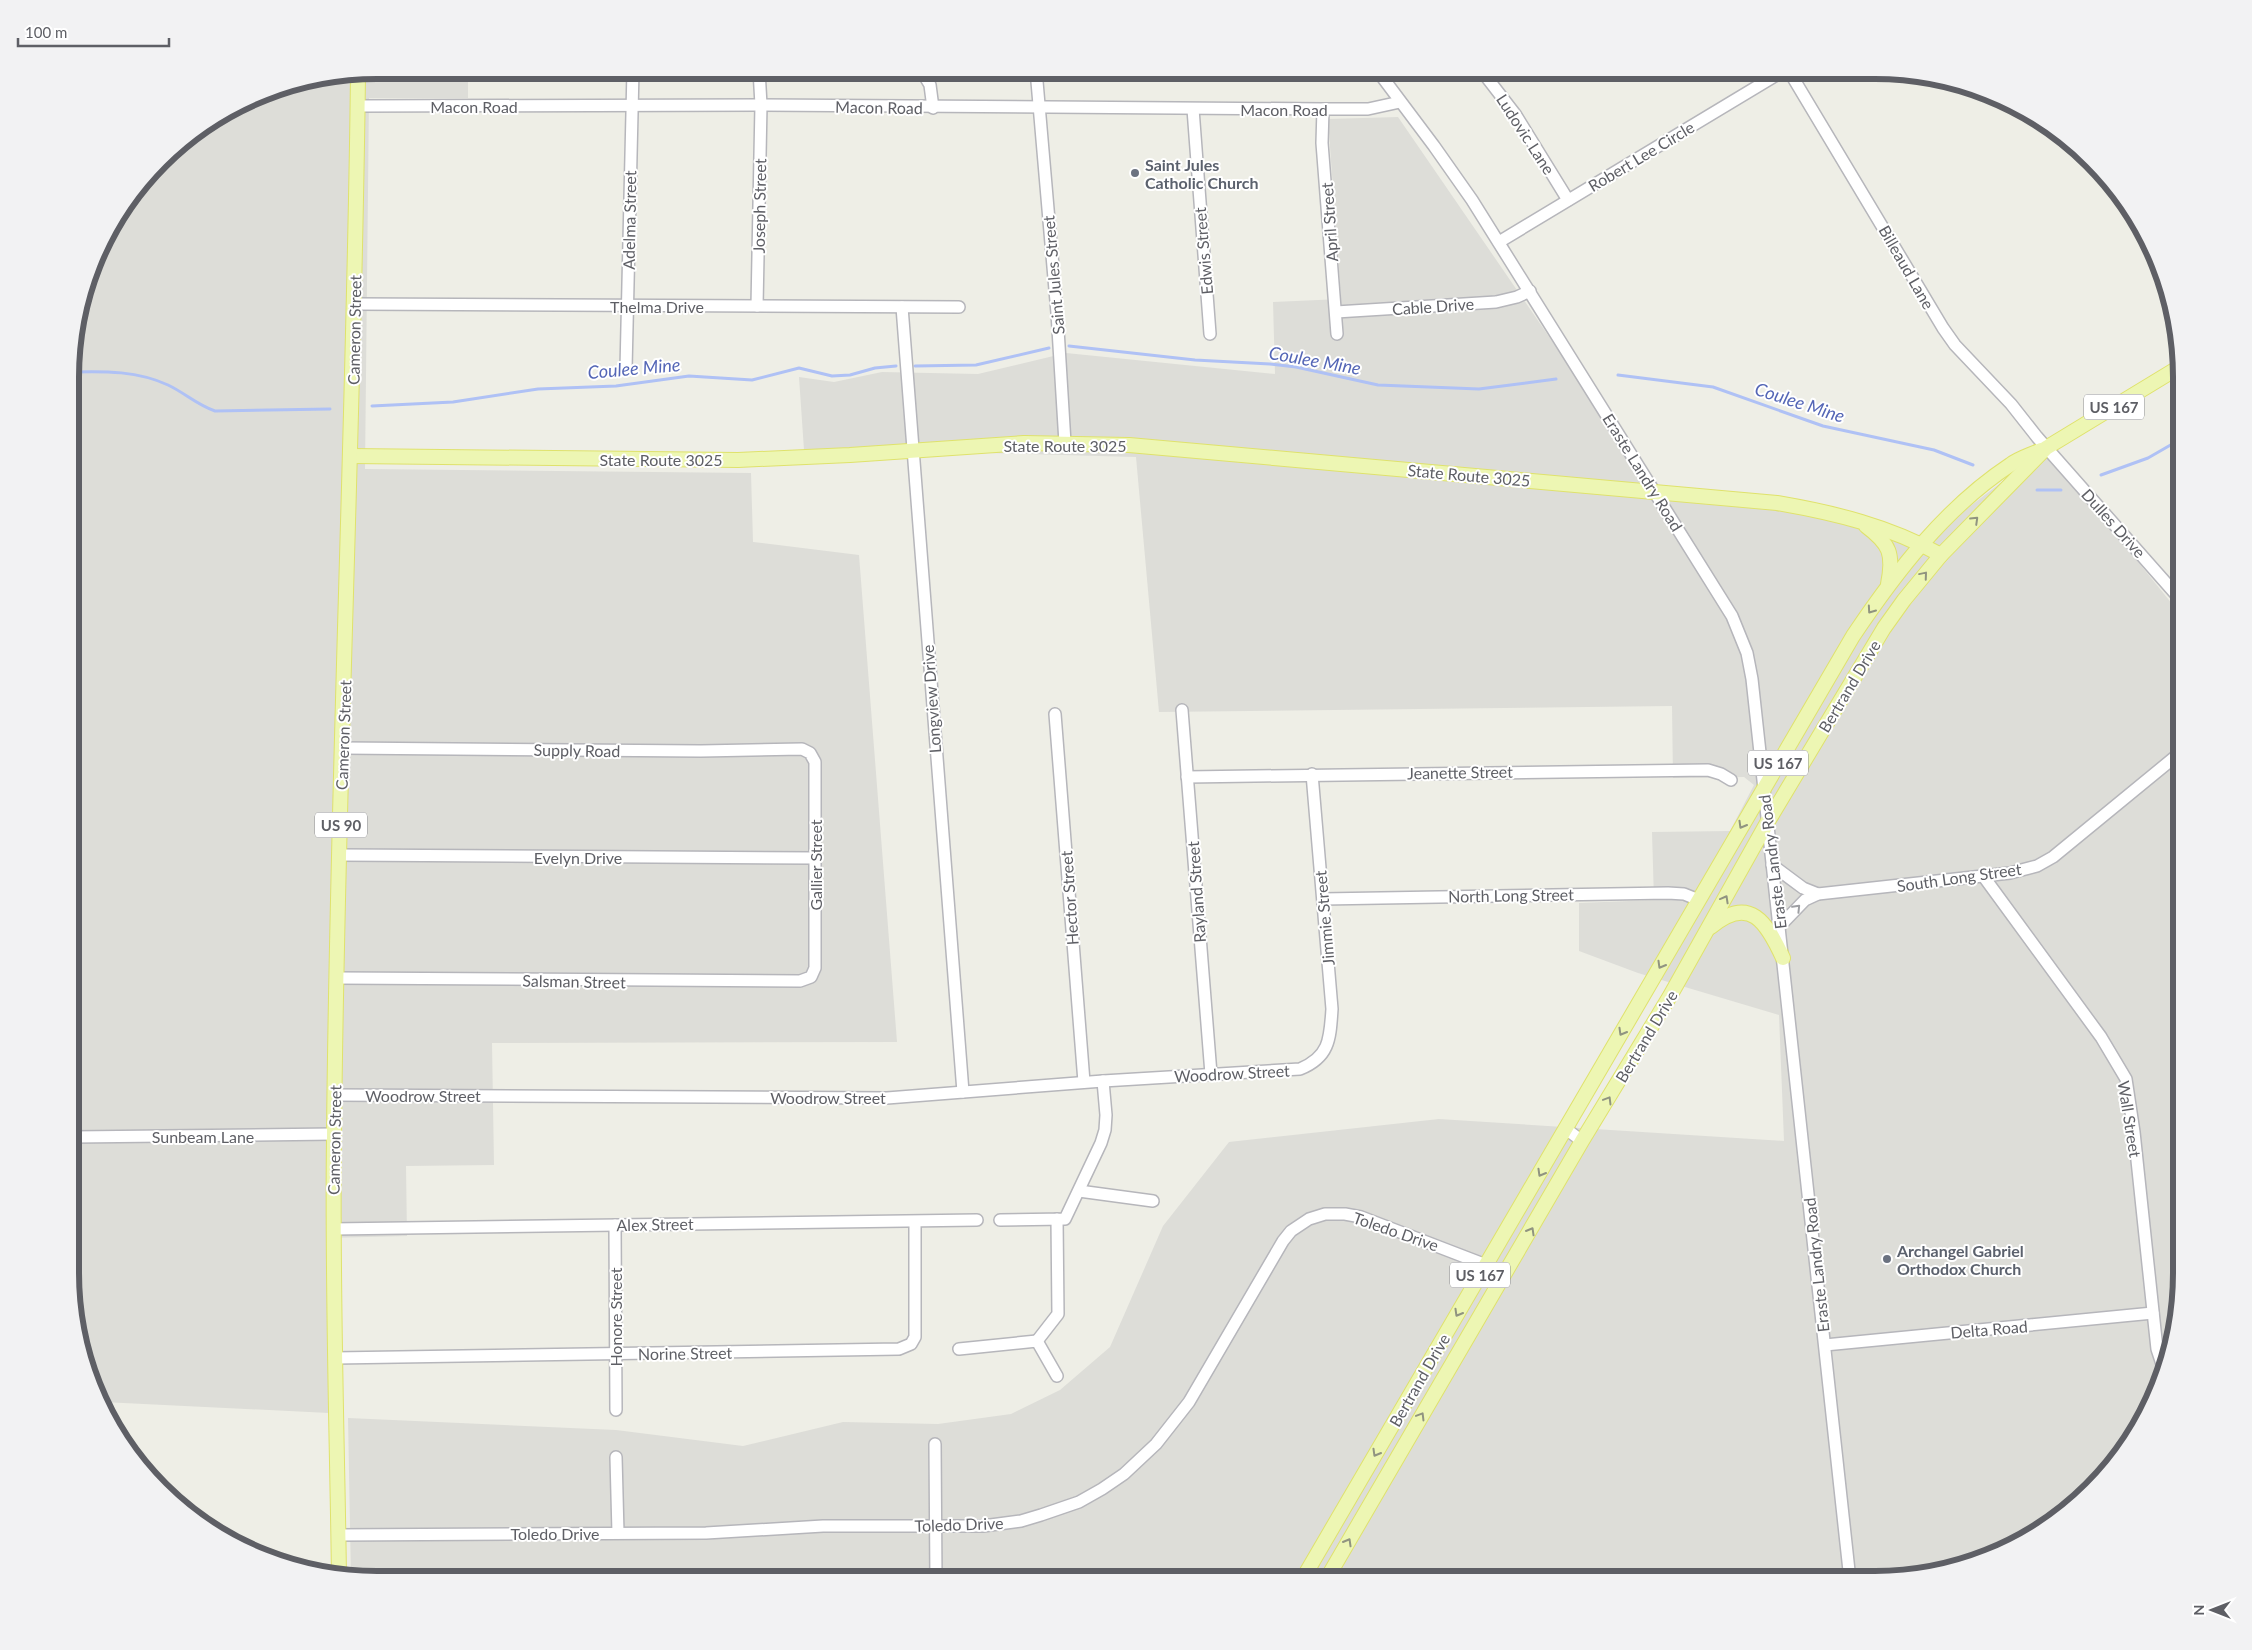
<svg xmlns="http://www.w3.org/2000/svg" width="2252" height="1650" font-family="Lato,sans-serif">
  <rect width="100%" height="100%" fill="#eeeee6"/>
  <g fill="#ddddd8">
    <polygon points="377,70 468,70 468,98 369,98 365,469 751,473 753,542 859,555 897,1042 492,1043 494,1165 406,1166 407,1236 326,1238 329,1413 103,1402 73,1313 73,337 102,241 174,146 260,93"/>
    <polygon points="1398,117 1655,491 1777,503 1921,544 2046,448 2181,615 2181,1293 2166,1372 2118,1460 2062,1516 2011,1548 1954,1570 1875,1580 351,1578 348,1418 616,1430 743,1446 843,1422 938,1424 1011,1414 1060,1390 1110,1347 1163,1226 1229,1142 1439,1119 1784,1141 1779,1015 1638,973 1579,951 1579,903 1654,900 1652,832 1730,831 1754,785 1744,777 1673,778 1672,706 1159,712 1136,457 912,451 804,450 799,377 834,382 882,372 978,374 1066,353 1275,374 1273,302 1341,299 1328,119"/>
  </g>
  <g fill="none" stroke-linecap="round" stroke-linejoin="round">
    <g stroke="#afc1f5" stroke-width="3">
      <polyline points="1069,346 1195,360 1270,364 1296,367 1378,385 1479,389 1556,379"/>
      <polyline points="915,366 976,365 1049,348"/>
      <path d="M73,372C105,371 138,371 168,385C185,393 197,405 215,411L330,409"/>
      <polyline points="1618,375 1713,387 1823,426 1934,450 1973,465"/>
      <polyline points="372,406 453,402 538,389 616,386 689,376 752,380 799,368 832,376 850,375 875,368 896,366"/>
      <polyline points="2101,475 2148,458 2181,439"/>
      <polyline points="2037,490 2061,490"/>
    </g>
    <defs>
      <g id="minor">
        <polyline points="921,70 930,85 933,108"/>
        <polyline points="1036,70 1057,313 1065,443"/>
        <polyline points="1377,70 1434,146 1472,200 1732,616 1747,653 1752,679 1850,1580"/>
        <polyline points="1481,70 1515,114 1568,200"/>
        <polyline points="1789,71 1943,328 1955,345 2011,404 2037,437 2181,600"/>
        <polyline points="358,106 761,105 1323,109 1368,109 1400,102"/>
        <polyline points="1193,109 1210,334"/>
        <polyline points="1323,109 1322,143 1337,334"/>
        <polyline points="1499,242 1783,71"/>
        <polyline points="355,304 959,307"/>
        <polyline points="757,306 761,105 759,70"/>
        <polyline points="902,307 963,1092"/>
        <polyline points="1336,312 1496,302 1517,297 1530,291"/>
        <polyline points="626,369 633,70"/>
        <polyline points="1182,710 1211,1074"/>
        <polyline points="1055,714 1084,1082"/>
        <polyline points="1187,777 1708,770 1721,774 1731,780"/>
        <polyline points="340,855 815,858"/>
        <polyline points="1772,865 1803,888 1818,894"/>
        <polyline points="1984,877 2101,1037 2126,1079 2134,1132 2157,1349 2165,1373"/>
        <polyline points="1323,899 1668,893 1684,894 1699,900"/>
        <polyline points="1779,927 1805,900 1818,894 2010,873 2037,866 2053,857 2181,752"/>
        <polyline points="337,978 800,981 811,977 815,968 815,762 810,753 802,749 701,751 343,748"/>
        <path d="M335,1095L887,1098L1103,1081L1300,1069C1330,1057 1330,1038 1332,1009L1312,774"/>
        <polyline points="1566,1129 1582,1141"/>
        <polyline points="73,1137 334,1134"/>
        <polyline points="1079,1191 1153,1201"/>
        <polyline points="1000,1220 1065,1219 1101,1143 1105,1130 1106,1115 1103,1081"/>
        <polyline points="615,1225 616,1410"/>
        <polyline points="333,1229 977,1220"/>
        <polyline points="1037,1341 1058,1314 1057,1219"/>
        <polyline points="1825,1345 2153,1313"/>
        <polyline points="959,1349 1037,1341 1057,1376"/>
        <polyline points="335,1358 899,1349 911,1344 915,1337 915,1222"/>
        <polyline points="935,1444 936,1580"/>
        <polyline points="616,1457 618,1533"/>
        <polyline points="338,1535 706,1533 823,1526 983,1526 1021,1521 1041,1515 1079,1502 1102,1489 1124,1474 1156,1444 1189,1402 1283,1241 1291,1231 1309,1219 1325,1214 1345,1214 1361,1217 1486,1265"/>
      </g>
      <g id="major">
        <path d="M351,456L738,460L850,455L1024,443L1129,445L1777,503C1835,513 1889,526 1941,555"/>
        <path d="M1866,526C1890,544 1894,554 1888,584"/>
        <path d="M1711,927C1750,894 1767,923 1783,958"/>
        <path d="M339,1576C337,1430 332,1284 334,1138C337,783 354,429 358,74"/>
        <path d="M1302,1580L1853,636C1896,572 1945,508 2010,465C2019,458 2031,455 2041,450"/>
        <polyline points="1326,1580 1582,1141 1670,996 1767,823 1884,628 1904,600 1941,555 2046,448 2181,366"/>
      </g>
    </defs>
    <use href="#minor" stroke="#b6b6bb" stroke-width="14"/>
    <use href="#major" stroke="#dfe26c" stroke-width="16"/>
    <use href="#minor" stroke="#fff" stroke-width="11"/>
    <use href="#major" stroke="#edf6b3" stroke-width="14"/>
  </g>
  <defs><path id="oneway-chevron" d="M-2-3.5L2.5 0L-2 3.5" fill="none" stroke-width="1.6" stroke-linecap="round" stroke-linejoin="round" transform="scale(1.25)"/></defs>
  <g stroke="#909480">
    <use href="#oneway-chevron" transform="translate(1975 520) rotate(-44)"/>
    <use href="#oneway-chevron" transform="translate(1924 575) rotate(-50)"/>
    <use href="#oneway-chevron" transform="translate(1871 610) rotate(125)"/>
    <use href="#oneway-chevron" transform="translate(1742 825) rotate(120)"/>
    <use href="#oneway-chevron" transform="translate(1725 899) rotate(-61)"/>
    <use href="#oneway-chevron" transform="translate(1661 965) rotate(120)"/>
    <use href="#oneway-chevron" transform="translate(1622 1032) rotate(120)"/>
    <use href="#oneway-chevron" transform="translate(1608 1100) rotate(-59)"/>
    <use href="#oneway-chevron" transform="translate(1541 1173) rotate(120)"/>
    <use href="#oneway-chevron" transform="translate(1531 1231) rotate(-60)"/>
    <use href="#oneway-chevron" transform="translate(1458 1313) rotate(120)"/>
    <use href="#oneway-chevron" transform="translate(1421 1416) rotate(-59)"/>
    <use href="#oneway-chevron" transform="translate(1376 1453) rotate(120)"/>
    <use href="#oneway-chevron" transform="translate(1348 1542) rotate(-60)"/>
  </g>
  <use stroke="#9e9fa3" href="#oneway-chevron" transform="translate(1797 908) rotate(-46)"/>
  <g fill="#6b7280" stroke="#fff" stroke-width="2">
    <circle cx="1135" cy="173" r="5"/>
    <circle cx="1887" cy="1259" r="5"/>
  </g>
  <g text-anchor="middle" dominant-baseline="central" stroke-width="4" stroke-linejoin="round" paint-order="stroke">
    <g fill="#fff" stroke="#8e8f93" stroke-width="1">
      <rect x="2084" y="394.5" width="60" height="25" rx="4"/>
      <rect x="1748" y="750.5" width="60" height="25" rx="4"/>
      <rect x="315" y="812.5" width="52" height="25" rx="4"/>
      <rect x="1450" y="1262.5" width="60" height="25" rx="4"/>
    </g>
    <g font-size="15" font-weight="bold" fill="#5e5f65">
      <text x="2114" y="407">US 167</text>
      <text x="1778" y="763">US 167</text>
      <text x="341" y="825">US 90</text>
      <text x="1480" y="1275">US 167</text>
    </g>
    <g font-size="16" fill="#5e5f65" stroke="#fff">
      <text x="474" y="106">Macon Road</text>
      <text transform="translate(879 107) rotate(1)">Macon Road</text>
      <text x="1284" y="109">Macon Road</text>
      <text transform="translate(1526 134) rotate(57)">Ludovic Lane</text>
      <text transform="translate(1641 156) rotate(-31)">Robert Lee Circle</text>
      <text transform="translate(759 206) rotate(-89)">Joseph Street</text>
      <text transform="translate(629 220) rotate(-89)">Adelma Street</text>
      <text transform="translate(1329 222) rotate(-94)">April Street</text>
      <text transform="translate(1203 251) rotate(-95)">Edwis Street</text>
      <text transform="translate(1907 267) rotate(60)">Billeaud Lane</text>
      <text transform="translate(1053 275) rotate(-95)">Saint Jules Street</text>
      <text x="657" y="306">Thelma Drive</text>
      <text transform="translate(1433 306) rotate(-4)">Cable Drive</text>
      <text transform="translate(354 330) rotate(-89)">Cameron Street</text>
      <text x="1065" y="445">State Route 3025</text>
      <text x="661" y="459">State Route 3025</text>
      <text transform="translate(1643 472) rotate(58)">Eraste Landry Road</text>
      <text transform="translate(1469 475) rotate(5)">State Route 3025</text>
      <text transform="translate(2114 523) rotate(48)">Dulles Drive</text>
      <text transform="translate(1849 686) rotate(-59)">Bertrand Drive</text>
      <text transform="translate(931 699) rotate(-94)">Longview Drive</text>
      <text transform="translate(343 735) rotate(-88)">Cameron Street</text>
      <text transform="translate(577 750) rotate(1)">Supply Road</text>
      <text transform="translate(1460 772) rotate(-1)">Jeanette Street</text>
      <text x="578" y="857">Evelyn Drive</text>
      <text transform="translate(1772 862) rotate(-97)">Eraste Landry Road</text>
      <text transform="translate(815 865) rotate(-90)">Gallier Street</text>
      <text transform="translate(1959 877) rotate(-8)">South Long Street</text>
      <text transform="translate(1196 892) rotate(-94)">Rayland Street</text>
      <text transform="translate(1511 895) rotate(-1)">North Long Street</text>
      <text transform="translate(1069 898) rotate(-94)">Hector Street</text>
      <text transform="translate(1324 918) rotate(-95)">Jimmie Street</text>
      <text transform="translate(574 981) rotate(1)">Salsman Street</text>
      <text transform="translate(1646 1036) rotate(-59)">Bertrand Drive</text>
      <text transform="translate(1232 1073) rotate(-3)">Woodrow Street</text>
      <text x="423" y="1095">Woodrow Street</text>
      <text x="828" y="1097">Woodrow Street</text>
      <text transform="translate(2130 1119) rotate(81)">Wall Street</text>
      <text x="203" y="1136">Sunbeam Lane</text>
      <text transform="translate(334 1140) rotate(-89)">Cameron Street</text>
      <text transform="translate(655 1224) rotate(-1)">Alex Street</text>
      <text transform="translate(1396 1231) rotate(19)">Toledo Drive</text>
      <text transform="translate(1816 1265) rotate(-96)">Eraste Landry Road</text>
      <text transform="translate(615 1317) rotate(-90)">Honore Street</text>
      <text transform="translate(1989 1329) rotate(-5)">Delta Road</text>
      <text transform="translate(685 1353) rotate(-1)">Norine Street</text>
      <text transform="translate(1419 1380) rotate(-60)">Bertrand Drive</text>
      <text transform="translate(959 1524) rotate(-2)">Toledo Drive</text>
      <text x="555" y="1533">Toledo Drive</text>
    </g>
    <g font-size="16" font-weight="bold" fill="#5b616d" stroke="#fff" text-anchor="start">
      <text x="1145" y="164">Saint Jules<tspan x="1145" dy="18">Catholic Church</tspan></text>
      <text x="1897" y="1250">Archangel Gabriel<tspan x="1897" dy="18">Orthodox Church</tspan></text>
    </g>
    <g font-size="18" font-style="italic" fill="#5466b6" stroke="#fff">
      <text transform="translate(1315 360) rotate(10)">Coulee Mine</text>
      <text transform="translate(634 368) rotate(-5)">Coulee Mine</text>
      <text transform="translate(1800 402) rotate(18)">Coulee Mine</text>
    </g>
  </g>
  <path d="M0 0H2252V1650H0ZM377 79H1875A298 298 0 0 1 2173 377V1273A298 298 0 0 1 1875 1571H377A298 298 0 0 1 79 1273V377A298 298 0 0 1 377 79Z" fill="#f2f2f3" fill-rule="evenodd"/>
  <path fill="none" stroke="#5e5f65" stroke-width="6" d="M377 79H1875A298 298 0 0 1 2173 377V1273A298 298 0 0 1 1875 1571H377A298 298 0 0 1 79 1273V377A298 298 0 0 1 377 79Z"/>
  <g transform="translate(2212 1610) rotate(270)" stroke="#ffffff" stroke-width="4" paint-order="stroke">
  <path d="M0-4L9 19L0 12L-9 19Z" fill="#5e5f65"/>
  <text y="-8" font-size="14" font-weight="bold" text-anchor="middle" fill="#5e5f65">N</text>
  </g>
  <path d="M18 38v8h151v-8" fill="none" stroke="#5e5f65" stroke-width="2.5"/>
  <text x="25" y="38" font-size="15" fill="#5e5f65" stroke="#ffffff" stroke-width="4" paint-order="stroke">100 m</text>
</svg>
